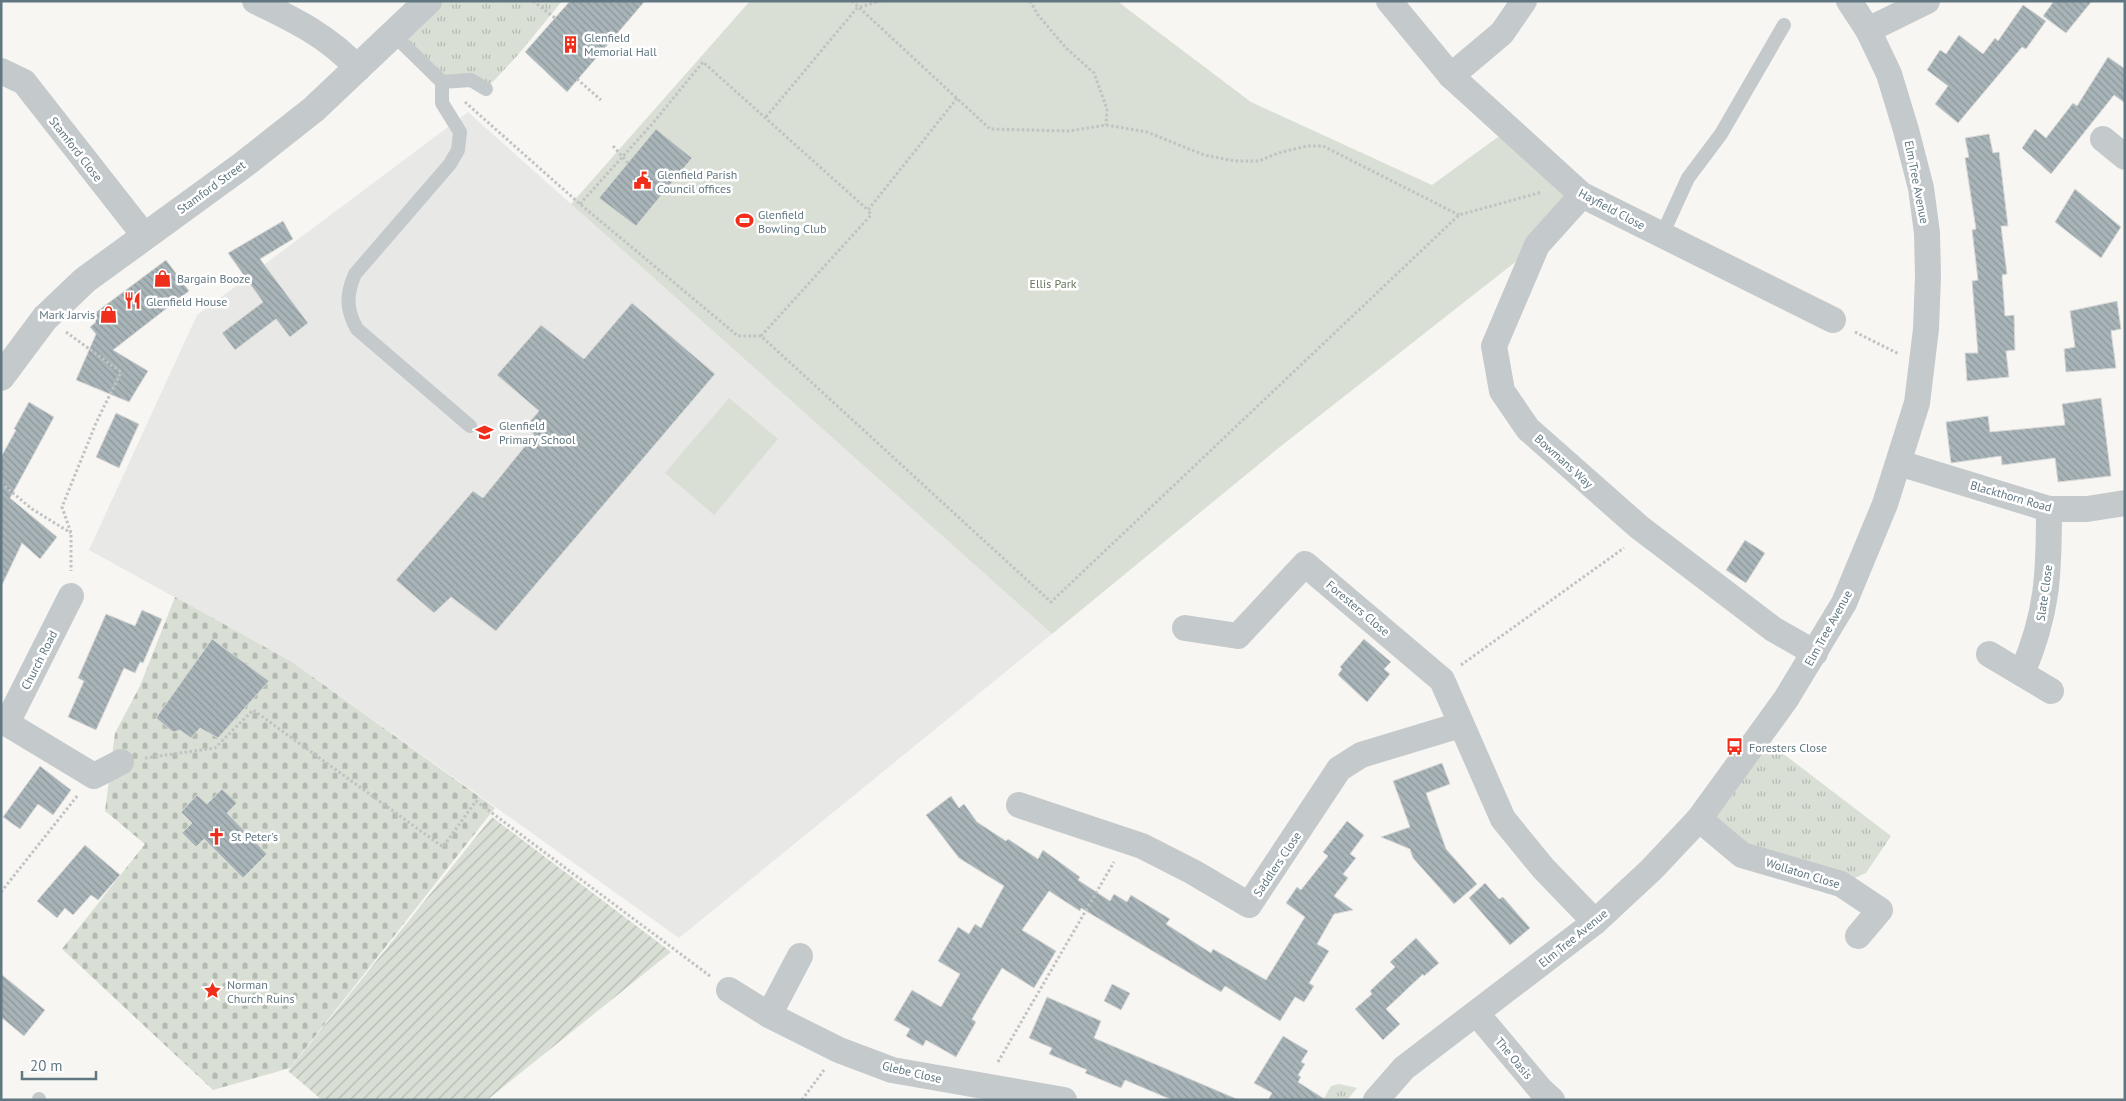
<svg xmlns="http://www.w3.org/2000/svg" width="2126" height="1101" font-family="'PT Sans',sans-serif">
  <defs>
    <pattern id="grass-tufts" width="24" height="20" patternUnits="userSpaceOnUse" patternTransform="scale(1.25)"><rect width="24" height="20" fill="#d9dfd4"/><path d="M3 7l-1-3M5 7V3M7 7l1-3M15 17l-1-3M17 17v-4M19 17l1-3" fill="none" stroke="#b3bab1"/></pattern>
    <pattern id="cemetery-stones" width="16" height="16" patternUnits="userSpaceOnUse" patternTransform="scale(1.25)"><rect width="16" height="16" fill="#d9dfd4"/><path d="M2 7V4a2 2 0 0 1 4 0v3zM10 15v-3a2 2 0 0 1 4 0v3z" fill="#b3bab1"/></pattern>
    <pattern id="garden-furrows" width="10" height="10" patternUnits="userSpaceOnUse" patternTransform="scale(1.25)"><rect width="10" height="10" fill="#d9dfd4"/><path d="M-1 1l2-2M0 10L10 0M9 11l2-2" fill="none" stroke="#b3bab1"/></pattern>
    <pattern id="building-back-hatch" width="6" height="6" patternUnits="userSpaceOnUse" patternTransform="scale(1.25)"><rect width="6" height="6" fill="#a8b4b8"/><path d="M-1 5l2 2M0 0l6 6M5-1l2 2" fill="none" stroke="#8c979b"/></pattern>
  </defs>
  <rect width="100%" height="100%" fill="#f7f6f3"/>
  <polygon fill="#e8e8e7" points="468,112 1052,634 679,938 292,662 89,550 197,315"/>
  <g fill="url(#grass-tufts)">
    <polygon points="427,1 562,1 518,55 486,89 442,82 394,35"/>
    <polygon points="1760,736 1891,836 1866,873 1841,884 1737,851 1699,819"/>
    <polygon points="1339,1084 1357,1088 1347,1100 1323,1100 1331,1086"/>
  </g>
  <polygon fill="url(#cemetery-stones)" points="175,597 292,662 495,808 290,1068 213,1090 62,949 145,844 105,811 115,733 140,686"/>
  <g fill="#d9dfd4">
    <polygon points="750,1 1117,1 1251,102 1432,185 1509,129 1582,195 1537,245 1281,446 1052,634 571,204"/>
    <polygon points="729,398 778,439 714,515 665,473"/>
  </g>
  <polygon fill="url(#garden-furrows)" points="492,817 671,952 487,1100 322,1100 288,1071"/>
  <g fill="url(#building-back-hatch)" stroke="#d8d8d6">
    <polygon points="570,1 645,1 567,92 525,52"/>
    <polygon points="2054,1 2092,1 2066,33 2043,16"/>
    <polygon points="2023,5 2046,21 2026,49 2022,47 1958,123 1935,104 1948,86 1927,70 1940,50 1946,54 1959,35 1983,54 1995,38 1998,41"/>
    <polygon points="2108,57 2125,69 2125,103 2114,95 2051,174 2022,148 2035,129 2046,138 2073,103 2077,106"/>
    <polygon points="656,129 692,158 636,226 599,198"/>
    <polygon points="1989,134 1993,153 1999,152 2008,226 2001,226 2007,274 2002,275 2005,316 2014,315 2015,350 2006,351 2009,377 1967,381 1965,353 1978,353 1972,281 1978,280 1972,230 1976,229 1965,158 1969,157 1965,138"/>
    <polygon points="2075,189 2121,227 2101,258 2055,222"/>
    <polygon points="283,221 293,239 260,259 308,323 290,337 276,319 235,350 222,333 263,302 228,253"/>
    <polygon points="166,260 189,291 113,350 148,371 129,402 76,380 96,334 90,327 96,322 91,316"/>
    <polygon points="2117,301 2121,329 2111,331 2116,368 2066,372 2064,349 2075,347 2070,311"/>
    <polygon points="632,303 715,374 496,631 451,597 434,613 396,580 473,491 483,498 534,435 526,426 539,411 497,375 541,325 584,359"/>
    <polygon points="2101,398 2111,476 2058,482 2055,458 2002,465 2001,456 1951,463 1946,422 1988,416 1990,432 2065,425 2062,404"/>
    <polygon points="29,402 54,417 10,498 57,537 40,559 22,543 1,587 1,457 16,430 14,429"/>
    <polygon points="116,413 139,424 119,468 96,457"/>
    <polygon points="1745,540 1765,553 1746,583 1726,570"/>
    <polygon points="142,610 162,619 143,663 140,662 135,673 124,668 96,730 68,717 84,681 78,678 106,614 135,626"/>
    <polygon points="212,639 269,681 218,738 200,728 191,738 180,730 173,732 156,718"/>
    <polygon points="1364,639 1391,662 1384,669 1390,674 1367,702 1338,675 1342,669 1340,667"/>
    <polygon points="1442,763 1450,784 1426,793 1446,849 1477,884 1454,904 1413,858 1410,849 1381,837 1410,827 1393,781"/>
    <polygon points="40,766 71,790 53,815 38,804 20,829 3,817"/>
    <polygon points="222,789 237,803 227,813 267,854 243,878 204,839 196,847 182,833 192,823 181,812 197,795 207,804"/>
    <polygon points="951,796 959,808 964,804 977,822 1006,841 1008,839 1038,859 1043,850 1080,877 1078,880 1110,901 1114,894 1127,902 1131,895 1170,919 1166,924 1211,953 1213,949 1266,980 1305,917 1286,903 1297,887 1301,890 1328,856 1323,852 1347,821 1364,835 1350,854 1356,858 1343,874 1348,878 1334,896 1353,910 1334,914 1317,944 1329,951 1309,983 1314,986 1304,1002 1295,997 1280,1021 1225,986 1221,992 1081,908 1080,911 1049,891 1022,930 1056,951 1034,988 1002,968 972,1019 976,1022 956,1057 926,1040 923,1046 906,1036 910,1029 894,1020 912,990 941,1007 960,974 938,961 958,927 969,934 975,924 981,928 1004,886 959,858 926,815"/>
    <polygon points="85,845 120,875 98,900 91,895 73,915 65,908 57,918 37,901"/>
    <polygon points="1485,883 1499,899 1503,897 1530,928 1510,945 1469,898"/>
    <polygon points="1416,938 1439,963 1424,976 1423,974 1386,1009 1400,1024 1383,1040 1355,1009 1372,994 1370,991 1395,967 1390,962"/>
    <polygon points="1,974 45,1010 24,1036 1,1017"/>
    <polygon points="1112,984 1130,993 1121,1010 1104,1001"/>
    <polygon points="1047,997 1101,1021 1094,1038 1239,1100 1172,1100 1125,1080 1121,1088 1085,1073 1087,1070 1049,1054 1052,1048 1029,1038"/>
    <polygon points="1283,1036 1308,1051 1301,1062 1305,1064 1298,1075 1301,1077 1298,1082 1326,1100 1268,1100 1272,1093 1254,1083"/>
  </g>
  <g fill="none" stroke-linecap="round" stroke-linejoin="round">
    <g stroke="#c0c2c4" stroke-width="3" stroke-dasharray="2.5 2.5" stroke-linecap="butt">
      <polyline points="533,1 555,18"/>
      <polyline points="852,1 990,129 1069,131 1106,125 1147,132 1204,155 1235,161 1259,161 1278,153 1307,146 1323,146 1459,215"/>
      <polyline points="1030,1 1038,15 1066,48 1094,73 1107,109 1106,125"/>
      <polyline points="577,79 601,100"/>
      <polyline points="465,102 580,204 738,336 761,336 1051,602 1459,215 1542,192"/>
      <polyline points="766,117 857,8 880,1"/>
      <polyline points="613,146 628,163"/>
      <polyline points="580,204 653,123 703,62 868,210 958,97"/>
      <polyline points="66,332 121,372 96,423 62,507 71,533 71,571"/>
      <polyline points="1855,332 1899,354"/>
      <polyline points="761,336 871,215 868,210"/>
      <polyline points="1,483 32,509 71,533"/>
      <polyline points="1461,665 1624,548"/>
      <polyline points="145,758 215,748 253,710 443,847 476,801 710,976"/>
      <polyline points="1,892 78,795"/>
      <polyline points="998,1062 1114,862"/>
      <polyline points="802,1100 824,1070"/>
    </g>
    <g stroke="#c4c9cc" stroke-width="14">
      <path d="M394,35L442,82V103L460,132L458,150L450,164L355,274C346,294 346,310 357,329L470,426"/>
      <polyline points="442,82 471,80 486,89"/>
      <polyline points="1662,235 1688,178 1721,134 1784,25"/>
      <polyline points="39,1099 39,1100"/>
    </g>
    <g stroke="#c4c9cc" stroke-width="26">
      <path d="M255,1C293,19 330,37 358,69"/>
      <polyline points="1389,1 1451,76 1582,195 1833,320"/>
      <polyline points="1868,30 1927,1"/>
      <polyline points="1,71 24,82 144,235"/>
      <polyline points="1451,76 1502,33 1524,1"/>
      <polyline points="2103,139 2125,157"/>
      <polyline points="1582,195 1537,245 1494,346 1502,391 1528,429 1639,527 1773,629 1815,653"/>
      <polyline points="1899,463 2049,509 2087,509 2125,503"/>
      <polyline points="1185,628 1238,636 1305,564 1442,680 1503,819 1543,868 1595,922"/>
      <polyline points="1989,654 2051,691"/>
      <path d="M2022,673C2048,613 2049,573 2049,509"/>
      <polyline points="1,720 94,776 121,762"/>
      <polyline points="7,723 71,596"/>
      <polyline points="1019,805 1142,846 1193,872 1249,905 1339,769 1361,755 1460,725"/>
      <polyline points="1699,819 1742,855 1841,884 1880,910 1858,936"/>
      <polyline points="729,990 769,1015 839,1050 892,1070 1064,1100"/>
      <polyline points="1477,1014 1541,1090 1552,1100"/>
      <polyline points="769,1015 800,956"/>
      <polyline points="1376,1100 1404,1068 1595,922 1651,870 1699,819 1786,699 1844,603 1885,504 1917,403 1926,329 1928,276 1927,233 1921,188 1906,130 1889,74 1868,30 1849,1"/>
    </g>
    <polyline stroke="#c4c9cc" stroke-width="28" points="1,377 45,318 85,280 243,165 314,109 428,1"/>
  </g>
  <defs>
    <symbol id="building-bare" viewBox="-9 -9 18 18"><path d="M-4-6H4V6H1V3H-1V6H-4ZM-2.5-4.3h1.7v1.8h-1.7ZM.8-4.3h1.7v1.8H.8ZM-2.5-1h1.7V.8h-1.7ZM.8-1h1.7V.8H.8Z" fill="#ef2f1b" stroke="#fff" stroke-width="2.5" paint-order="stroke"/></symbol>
    <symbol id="civic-bare" viewBox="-9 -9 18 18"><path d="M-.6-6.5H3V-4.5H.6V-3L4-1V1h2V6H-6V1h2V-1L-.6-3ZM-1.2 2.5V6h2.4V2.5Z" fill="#ef2f1b" stroke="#fff" stroke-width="2.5" paint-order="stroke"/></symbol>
    <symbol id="stadium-bare" viewBox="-9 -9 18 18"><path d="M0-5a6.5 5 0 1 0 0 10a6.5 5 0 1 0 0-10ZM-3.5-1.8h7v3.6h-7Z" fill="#ef2f1b" stroke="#fff" stroke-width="2.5" paint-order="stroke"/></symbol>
    <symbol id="shop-bare" viewBox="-9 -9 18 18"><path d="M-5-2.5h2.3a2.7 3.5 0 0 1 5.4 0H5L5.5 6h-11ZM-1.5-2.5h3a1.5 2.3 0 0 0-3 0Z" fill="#ef2f1b" stroke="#fff" stroke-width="2.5" paint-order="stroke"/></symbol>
    <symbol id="restaurant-bare" viewBox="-9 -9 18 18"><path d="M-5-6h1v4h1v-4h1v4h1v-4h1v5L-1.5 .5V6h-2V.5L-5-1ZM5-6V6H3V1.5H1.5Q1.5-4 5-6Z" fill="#ef2f1b" stroke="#fff" stroke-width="2.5" paint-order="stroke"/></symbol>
    <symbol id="school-bare" viewBox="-9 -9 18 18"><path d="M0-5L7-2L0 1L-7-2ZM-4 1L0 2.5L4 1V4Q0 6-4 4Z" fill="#ef2f1b" stroke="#fff" stroke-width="2.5" paint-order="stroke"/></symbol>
    <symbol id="bus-bare" viewBox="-9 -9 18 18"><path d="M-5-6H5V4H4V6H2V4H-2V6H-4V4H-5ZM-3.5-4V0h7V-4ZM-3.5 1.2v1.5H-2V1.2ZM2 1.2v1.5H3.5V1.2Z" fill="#ef2f1b" stroke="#fff" stroke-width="2.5" paint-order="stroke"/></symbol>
    <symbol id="church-bare" viewBox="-9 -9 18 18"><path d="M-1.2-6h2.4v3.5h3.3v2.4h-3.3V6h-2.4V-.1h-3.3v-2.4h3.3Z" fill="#ef2f1b" stroke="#fff" stroke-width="2.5" paint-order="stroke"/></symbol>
    <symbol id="sight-bare" viewBox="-9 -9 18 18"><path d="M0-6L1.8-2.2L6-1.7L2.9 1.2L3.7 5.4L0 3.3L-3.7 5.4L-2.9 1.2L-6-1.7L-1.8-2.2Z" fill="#ef2f1b" stroke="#fff" stroke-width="2.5" paint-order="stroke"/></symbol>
  </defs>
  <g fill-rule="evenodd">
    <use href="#building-bare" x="558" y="32" width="25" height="25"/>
    <use href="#civic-bare" x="630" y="168" width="25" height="25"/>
    <use href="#stadium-bare" x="732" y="208" width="25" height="25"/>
    <use href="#shop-bare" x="150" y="266" width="25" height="25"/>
    <use href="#restaurant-bare" x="120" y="288" width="25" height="25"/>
    <use href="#shop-bare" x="96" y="302" width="25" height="25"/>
    <use href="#school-bare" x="472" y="420" width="25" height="25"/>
    <use href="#bus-bare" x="1722" y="734" width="25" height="25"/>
    <use href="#church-bare" x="204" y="824" width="25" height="25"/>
    <use href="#sight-bare" x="200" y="978" width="25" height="25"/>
  </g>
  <g text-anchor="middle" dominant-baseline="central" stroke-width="5" stroke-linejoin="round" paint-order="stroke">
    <g font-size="12" fill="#607781" stroke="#fff" text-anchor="start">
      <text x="584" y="37">Glenfield<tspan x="584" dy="14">Memorial Hall</tspan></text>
      <text x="657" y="174">Glenfield Parish<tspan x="657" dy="14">Council offices</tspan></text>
      <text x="758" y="214">Glenfield<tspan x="758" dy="14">Bowling Club</tspan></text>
      <text x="177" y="278">Bargain Booze</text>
      <text x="146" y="301">Glenfield House</text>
      <text x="95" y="314" text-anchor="end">Mark Jarvis</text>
      <text x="499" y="425">Glenfield<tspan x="499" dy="14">Primary School</tspan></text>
      <text x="1749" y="747">Foresters Close</text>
      <text x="231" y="836">St Peter's</text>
      <text x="227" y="984">Norman<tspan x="227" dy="14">Church Ruins</tspan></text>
    </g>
    <g font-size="12" fill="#607781" stroke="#fff">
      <text transform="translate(76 149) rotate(52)">Stamford Close</text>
      <text transform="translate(1917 182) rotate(79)">Elm Tree Avenue</text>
      <text transform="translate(211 187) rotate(-36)">Stamford Street</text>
      <text transform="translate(1612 209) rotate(28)">Hayfield Close</text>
      <text transform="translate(1564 461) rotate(42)">Bowmans Way</text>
      <text transform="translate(2011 496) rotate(16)">Blackthorn Road</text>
      <text transform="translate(2044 593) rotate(-82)">Slate Close</text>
      <text transform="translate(1358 608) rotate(40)">Foresters Close</text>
      <text transform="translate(1828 628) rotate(-61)">Elm Tree Avenue</text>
      <text transform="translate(39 660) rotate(-63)">Church Road</text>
      <text transform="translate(1277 864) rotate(-56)">Saddlers Close</text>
      <text transform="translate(1803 873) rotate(17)">Wollaton Close</text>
      <text transform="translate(1573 938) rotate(-39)">Elm Tree Avenue</text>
      <text transform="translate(1514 1058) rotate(50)">The Oasis</text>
      <text transform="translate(912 1072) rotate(13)">Glebe Close</text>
    </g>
    <g font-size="12" fill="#67785f" stroke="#fff">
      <text x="1053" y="283">Ellis Park</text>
    </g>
  </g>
  <rect width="2126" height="1101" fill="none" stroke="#607781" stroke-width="5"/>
  <path d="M22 1071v8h74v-8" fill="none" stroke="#607781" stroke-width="2.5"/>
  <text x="30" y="1071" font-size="15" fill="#607781" stroke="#ffffff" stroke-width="4" paint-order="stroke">20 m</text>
</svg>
